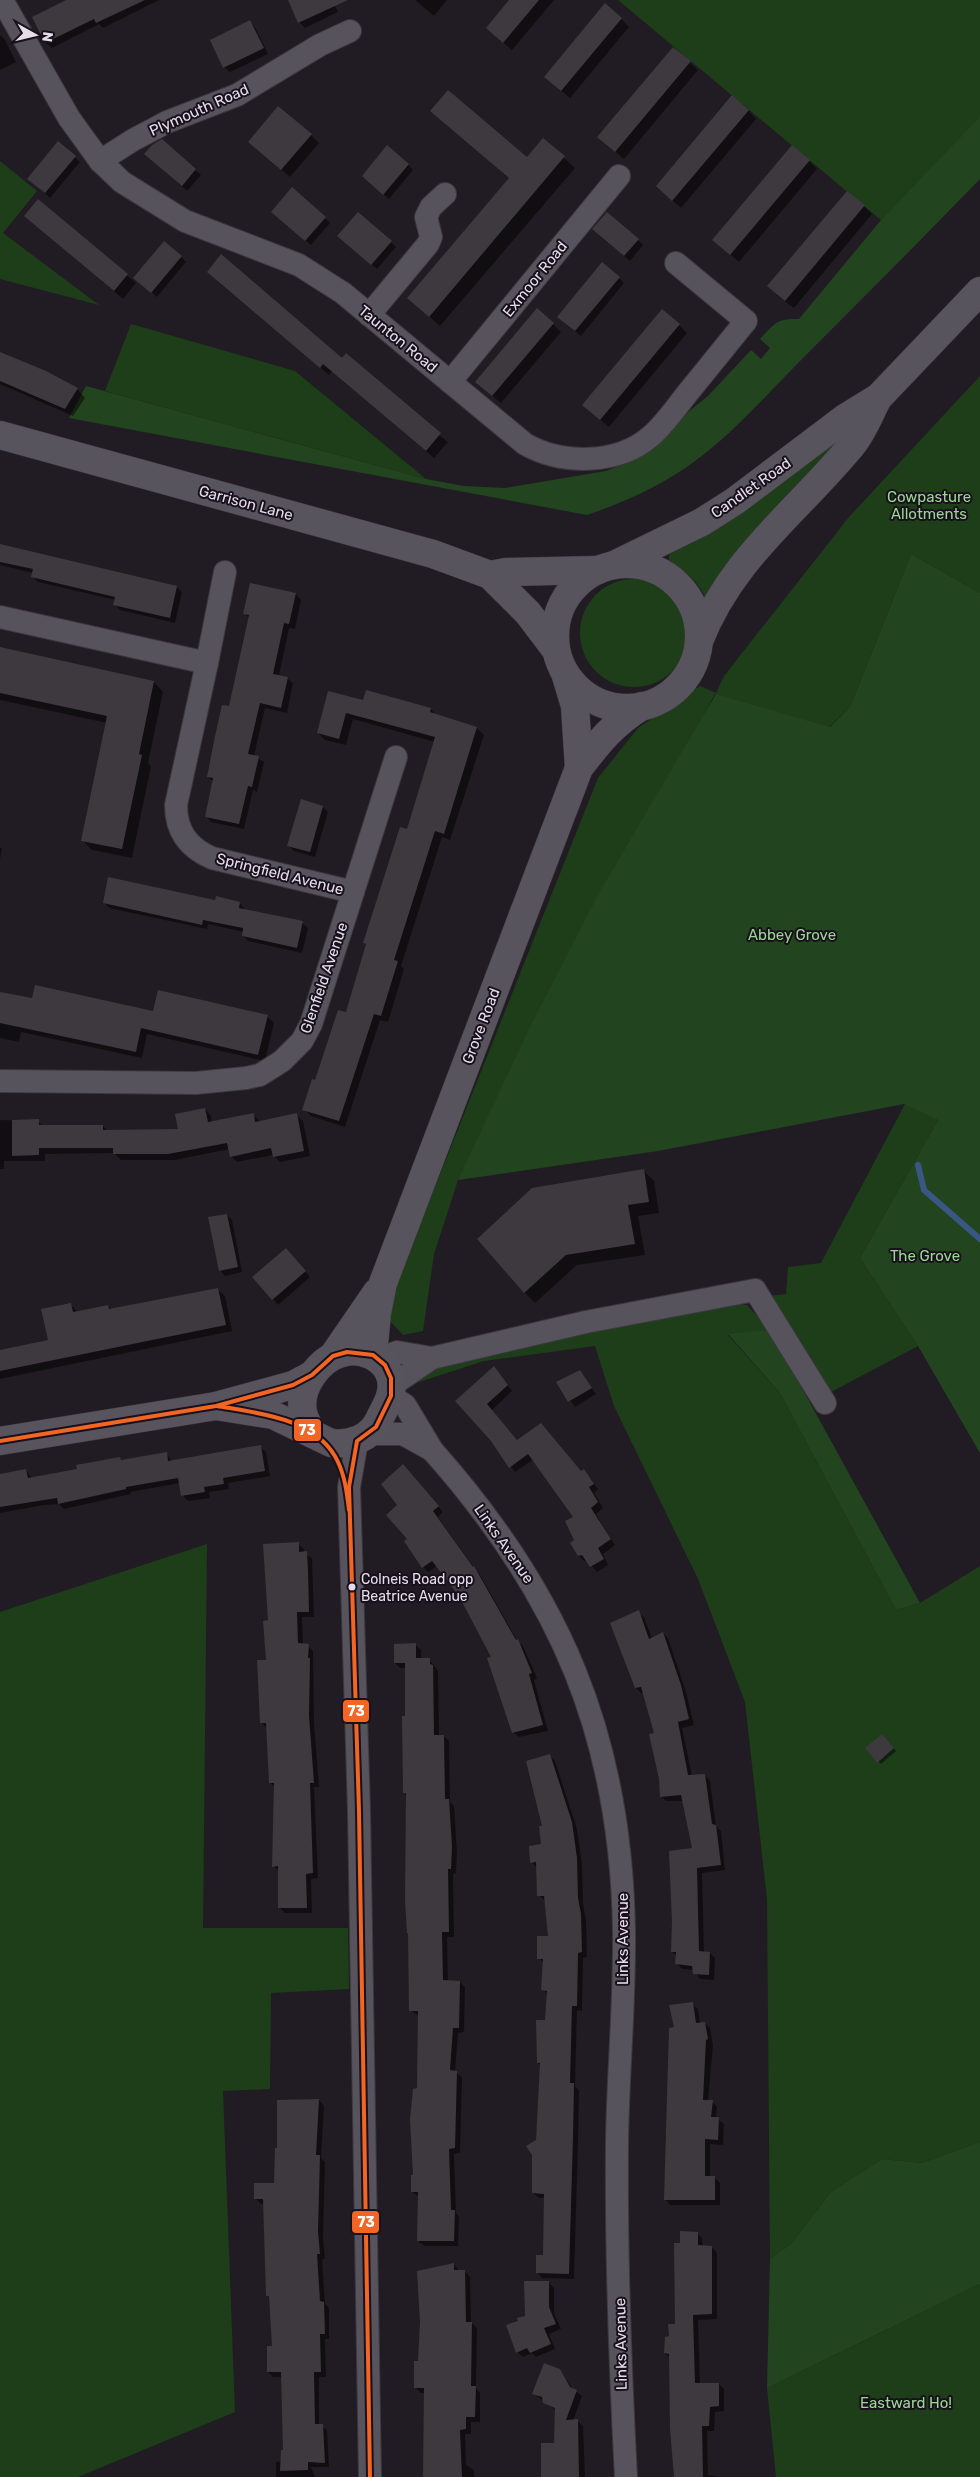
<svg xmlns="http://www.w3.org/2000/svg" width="980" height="2477" font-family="Rubik,sans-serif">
  <rect width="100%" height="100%" fill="#211c23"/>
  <g fill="#1d3e19">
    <polygon points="618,0 980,0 980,119 881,220"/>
    <polygon points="0,161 37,191 3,233 99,305 0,279"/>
    <polygon points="131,324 295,371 426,479 105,391"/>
    <polygon points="980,376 980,593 911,554 850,707 829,727 715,694 458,1180 434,1254 423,1331 403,1335 388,1319 392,1295 598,778 638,728 700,686 716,693 724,676 849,517"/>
    <path d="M846,435L707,602C700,582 687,573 669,561V554Z"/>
    <circle cx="634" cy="633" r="54"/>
    <polygon points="905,1104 938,1120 860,1258 918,1346 831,1392 768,1296 786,1294 788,1267 821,1263"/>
    <polygon points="717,1304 747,1305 770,1330 728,1335 780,1393 896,1610 920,1603 980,1566 980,2142 922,2163 882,2159 831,2192 791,2244 770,2259 767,1899 745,1702 698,1579 614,1406 595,1346 484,1361 419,1382 419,1366"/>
    <polygon points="207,1544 203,1928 348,1928 349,1989 271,1993 270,2089 223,2091 235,2412 78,2477 0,2477 0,1612"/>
    <polygon points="980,2284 980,2477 776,2477 767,2388"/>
  </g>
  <g fill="#22451f">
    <path d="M980,117V179C922,239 863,298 804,357C770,391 734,433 695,461C663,485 625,502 587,515L69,418L86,386L426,479L464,486L505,488L606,471L639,458L656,447L677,421L708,396L751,350L761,359L770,348L760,339C775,323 777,318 799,319L881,220Z"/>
    <polygon points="911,554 980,593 980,1453 918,1346 860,1258 938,1120 904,1104 658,1151 458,1180 530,1027 599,893 716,694 830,727 850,707"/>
    <polygon points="770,1330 920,1603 896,1610 780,1393 728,1334"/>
    <polygon points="980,2142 980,2284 767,2388 770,2259 791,2244 831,2192 882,2159 922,2163"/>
  </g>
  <g fill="#0007">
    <polygon points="70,0 159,0 103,28 99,24 52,48 46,43 34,17"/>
    <polygon points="289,0 332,0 338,12 305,28 299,22"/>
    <polygon points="415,0 447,0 434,16"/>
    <polygon points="510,0 554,0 512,50 495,36"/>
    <polygon points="621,19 629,27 570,98 554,85"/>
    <polygon points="249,22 255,27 268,54 230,72 224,67"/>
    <polygon points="0,35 5,40 16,62 0,70"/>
    <polygon points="673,48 698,70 624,159 607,145"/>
    <polygon points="748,110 756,119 681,208 665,194"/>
    <polygon points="432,111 527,158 543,139 575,168 440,326 408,298 510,179"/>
    <polygon points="311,135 319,143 290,177 249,142"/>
    <polygon points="162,141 201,175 187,191 151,159"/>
    <polygon points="75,157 80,162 50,198 34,184"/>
    <polygon points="809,161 817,169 739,262 714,240"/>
    <polygon points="408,164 413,170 389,199 369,181"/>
    <polygon points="38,201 136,283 123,299 25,216"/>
    <polygon points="864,206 872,214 794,308 777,295"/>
    <polygon points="278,217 325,218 330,223 311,245"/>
    <polygon points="599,235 638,240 643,245 630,261"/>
    <polygon points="344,241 391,242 396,247 377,269"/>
    <polygon points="181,257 186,262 157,297 140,283"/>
    <polygon points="619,278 624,283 581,336 564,322"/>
    <polygon points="216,280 342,360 448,442 434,458 332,371 329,375"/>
    <polygon points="553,324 561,332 501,403 485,390"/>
    <polygon points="679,325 687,333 609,427 592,413"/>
    <polygon points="0,355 77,389 85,398 73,416 0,384"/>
    <polygon points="0,545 177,587 182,592 175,623 120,610 115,605 116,600 38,582 33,577 33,573 0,565"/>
    <polygon points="296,594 301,600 295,629 289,628 279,676 287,678 293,683 287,713 265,708 254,756 264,762 257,792 253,790 244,829 211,822 206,816 214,782 208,777 230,708 250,619 244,613"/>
    <polygon points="0,648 154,682 163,692 148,763 151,766 132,858 92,850 82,840 107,723 0,700"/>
    <polygon points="329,692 364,702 431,709 437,716 477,728 484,735 450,840 442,837 401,966 404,969 388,1022 380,1020 345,1127 311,1116 304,1109 346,1014 367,945 364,943 407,830 435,742 353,719 346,745 325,740 318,733"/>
    <polygon points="323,807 328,812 315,857 294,851 289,846"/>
    <polygon points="0,847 2,849 0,859"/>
    <polygon points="104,902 240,903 245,910 302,923 308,928 302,953 248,941 243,936 244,932 208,924 207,929 109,908"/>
    <polygon points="0,993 33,1000 154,1012 267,1016 274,1023 265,1061 147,1034 142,1058 21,1032 19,1042 0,1038"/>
    <polygon points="205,1109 211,1116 212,1122 253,1114 260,1122 296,1115 303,1121 310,1156 280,1162 273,1155 237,1162 231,1156 230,1149 175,1160 121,1160 114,1153 45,1154 45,1161 4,1161 4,1169 0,1169 0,1120 38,1121 44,1127 103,1126 108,1131 179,1130"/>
    <polygon points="643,1170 654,1181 659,1213 638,1216 645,1255 577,1265 535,1303 524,1292"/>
    <polygon points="227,1215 232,1220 242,1272 225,1276 220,1270"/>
    <polygon points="292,1255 310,1277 278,1305 254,1277"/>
    <polygon points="218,1290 225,1296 232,1331 0,1379 0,1351 49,1341 71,1305 77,1311 108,1306 112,1310"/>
    <polygon points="580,1372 596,1394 575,1407 558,1383"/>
    <polygon points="499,1373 512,1391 492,1410 517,1441 581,1473 584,1471 598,1489 594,1493 603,1508 596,1514 615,1545 603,1554 608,1565 597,1572 587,1560 584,1561 579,1556 575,1517 534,1459 515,1472 492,1440 456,1401"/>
    <polygon points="260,1447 266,1452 270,1476 228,1483 229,1489 209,1492 210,1498 188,1501 183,1496 180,1483 130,1492 131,1494 64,1509 59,1504 44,1505 0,1513 0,1475 26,1470 32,1478 79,1470 120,1459 122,1461 166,1454 172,1461"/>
    <polygon points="403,1465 443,1512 438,1517 474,1568 479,1573 517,1640 523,1646 537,1678 534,1680 548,1731 519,1737 513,1732 493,1657 460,1595 437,1566 428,1572 423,1567 408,1539 399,1505"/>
    <polygon points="298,1544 304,1549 304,1553 312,1558 314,1617 302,1617 303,1645 308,1646 313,1651 314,1723 319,1787 314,1787 318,1878 311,1879 312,1913 285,1913 280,1908 279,1872 274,1866 275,1788 270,1782 267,1728 261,1722 269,1622"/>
    <polygon points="638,1612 644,1617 652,1639 663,1633 668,1638 686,1692 694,1725 682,1728 692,1776 705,1775 710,1781 716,1826 721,1831 725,1870 702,1873 704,1952 710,1953 715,1958 714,1980 700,1979 694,1970 682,1969 677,1964 677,1956 672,1952 693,1849 684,1801 666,1801 661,1796 655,1734 644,1692 641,1693 636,1688"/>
    <polygon points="416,1645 421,1650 421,1659 429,1659 438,1671 439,1736 444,1736 449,1741 450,1802 454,1806 457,1852 456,1873 453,1874 454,1937 447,1937 448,1982 460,1982 465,1987 464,2032 458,2033 455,2072 462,2077 460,2153 454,2154 456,2213 459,2217 458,2246 424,2246 418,2241 419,2197 412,2192 419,2089 419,2016 411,2011 407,1795 404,1792 407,1668 400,1668 395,1663"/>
    <polygon points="882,1735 896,1751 881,1764 867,1748"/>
    <polygon points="549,1755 555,1761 577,1829 582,1864 583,1904 586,1920 587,1957 583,1958 582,2011 577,2010 575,2086 579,2090 578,2143 574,2279 542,2278 537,2272 544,2257 545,2198 539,2198 533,2193 541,2066 538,2063 546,2022 548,1995 543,1989 544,1963 539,1958 549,1937 545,1901 539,1895 537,1868 532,1862 543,1845"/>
    <polygon points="692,2004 698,2009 700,2023 705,2023 710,2028 713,2045 708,2101 712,2101 717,2107 716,2118 724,2124 723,2145 710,2144 710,2178 715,2178 720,2183 720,2205 670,2205 665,2199 676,2027"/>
    <polygon points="319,2100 324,2106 321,2158 325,2162 323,2238 325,2259 322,2259 325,2304 329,2308 329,2339 325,2339 326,2377 319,2377 319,2425 327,2430 329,2467 311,2467 315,2477 276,2477 276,2462 282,2461 284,2451 283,2377 273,2377 268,2372 273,2347 270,2298 267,2295 265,2204 261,2204 255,2198 275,2184"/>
    <polygon points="697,2233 702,2238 703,2247 712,2247 717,2253 717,2319 698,2320 700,2384 719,2384 724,2389 724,2411 715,2412 714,2431 707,2431 708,2475 720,2477 676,2477 670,2358 665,2353 677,2325 682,2244"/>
    <polygon points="454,2264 459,2271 465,2271 470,2277 471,2322 477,2328 476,2388 480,2393 480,2422 471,2422 471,2434 465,2434 466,2465 474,2470 474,2477 424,2477 425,2393 421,2393 415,2387 419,2362"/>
    <polygon points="549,2283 554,2288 554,2313 561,2329 549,2334 555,2349 536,2357 532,2353 523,2357 517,2352 520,2322 526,2317"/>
    <polygon points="559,2370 573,2389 582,2396 573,2421 577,2421 583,2426 585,2477 544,2477 555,2445 556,2410 534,2394"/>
  </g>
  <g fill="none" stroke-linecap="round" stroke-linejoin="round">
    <polyline stroke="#3a5682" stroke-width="6" points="918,1165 924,1190 980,1239"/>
  </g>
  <g fill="#3d393f">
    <polygon points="66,0 145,0 96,23 94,19 45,43 32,17"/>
    <polygon points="288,0 348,0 298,23"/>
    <polygon points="509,0 539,0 503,43 486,28"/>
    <polygon points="605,3 622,18 561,91 544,77"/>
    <polygon points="250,20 264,48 223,68 210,40"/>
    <polygon points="673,47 691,61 615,152 597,137"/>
    <polygon points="448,90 527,157 543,138 565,156 429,317 407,298 509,178 430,111"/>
    <polygon points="732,95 749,110 672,201 656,186"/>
    <polygon points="278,106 312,134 281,170 248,142"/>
    <polygon points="162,139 196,169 182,186 144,154 152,145"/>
    <polygon points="58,141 76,156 45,193 27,179"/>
    <polygon points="387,145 409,164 383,195 362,176"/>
    <polygon points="792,145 810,160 730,255 712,240"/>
    <polygon points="292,187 326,217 305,241 271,212"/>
    <polygon points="847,191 865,205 785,301 767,286"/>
    <polygon points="38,199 128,274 114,291 24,216"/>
    <polygon points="358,212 392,241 371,265 337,236"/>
    <polygon points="607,212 639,239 624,256 592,229"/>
    <polygon points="164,241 182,256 151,293 133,278"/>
    <polygon points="221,254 342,358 346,353 441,433 426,451 323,364 320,368 207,272"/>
    <polygon points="602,262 620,277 575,331 557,317"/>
    <polygon points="537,308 554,323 492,396 475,382"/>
    <polygon points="662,309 680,324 600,420 582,405"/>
    <polygon points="0,352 46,371 78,388 65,409 0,381"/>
    <polygon points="0,544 177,586 170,618 113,605 115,597 31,577 33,569 0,562"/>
    <polygon points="250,583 296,593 289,624 284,623 273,674 288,677 281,708 260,703 248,754 259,756 252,787 248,786 239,824 205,817 213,778 207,777 215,736 222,705 229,706 249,615 243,614"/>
    <polygon points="0,647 154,681 139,754 142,755 122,849 81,841 107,716 0,693"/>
    <polygon points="366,690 431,708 430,712 477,727 444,834 435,831 394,960 398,961 381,1016 374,1014 339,1121 302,1110 312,1079 315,1080 338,1010 346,1012 366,944 363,943 400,827 407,829 435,737 346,713 339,739 317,733 328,691 363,700"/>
    <polygon points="301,799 323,806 310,852 287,846"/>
    <polygon points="108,877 215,900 216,896 240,902 239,908 303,921 297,948 242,936 243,928 203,920 202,925 103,903"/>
    <polygon points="35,985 153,1011 158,990 268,1015 258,1055 141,1028 136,1052 0,1023 0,992 32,998"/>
    <polygon points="205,1108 208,1122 254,1113 255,1122 297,1113 304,1151 273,1157 271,1148 230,1157 227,1143 168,1154 113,1154 113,1148 39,1148 39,1155 12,1156 12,1120 39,1119 39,1125 103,1125 103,1130 178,1129 175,1114"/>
    <polygon points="644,1169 649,1202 628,1205 635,1244 566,1255 524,1293 477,1239 532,1188"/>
    <polygon points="227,1214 238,1267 219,1271 208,1217"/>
    <polygon points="286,1248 306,1271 272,1300 252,1277"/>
    <polygon points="218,1288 226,1325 0,1371 0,1350 48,1340 41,1309 71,1303 73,1312 108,1305 109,1309"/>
    <polygon points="494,1366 508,1385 487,1404 517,1440 541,1423 581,1471 584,1469 594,1484 589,1487 598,1502 591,1508 611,1539 598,1548 604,1559 590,1567 582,1555 578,1556 570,1543 574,1540 565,1521 573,1517 528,1454 509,1468 491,1441 455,1401"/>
    <polygon points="580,1370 592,1388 568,1402 556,1382"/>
    <polygon points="261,1445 265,1471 223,1478 224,1484 204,1487 205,1492 181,1496 178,1478 126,1487 126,1489 58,1504 57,1498 0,1507 0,1474 26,1469 28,1478 77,1469 76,1465 120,1457 121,1460 167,1452 168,1461"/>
    <polygon points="403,1464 439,1506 433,1511 473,1567 474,1566 516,1640 518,1639 532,1673 529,1674 543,1725 512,1733 487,1658 491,1657 459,1596 432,1561 422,1568 404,1541 407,1539 386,1515 397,1505 381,1484"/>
    <polygon points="299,1542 299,1552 307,1551 308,1571 309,1612 297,1612 298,1643 309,1644 308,1658 310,1658 309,1716 314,1783 310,1783 313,1873 306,1874 307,1908 278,1908 278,1866 272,1867 274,1783 269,1783 266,1723 260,1723 257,1660 266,1660 263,1621 268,1620 263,1544"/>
    <polygon points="639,1610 649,1639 663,1632 681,1685 689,1719 678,1722 688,1775 705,1774 712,1824 716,1825 721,1865 697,1868 699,1951 710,1952 709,1975 693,1974 692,1966 675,1964 676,1952 671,1952 672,1922 669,1851 692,1848 681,1795 660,1797 659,1779 649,1734 654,1733 641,1687 635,1688 610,1623"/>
    <polygon points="416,1643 416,1658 430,1658 430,1664 433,1665 434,1735 444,1735 445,1799 449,1799 452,1846 451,1869 448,1869 449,1932 442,1932 443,1980 460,1981 459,2028 453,2028 450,2070 457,2071 455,2148 449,2149 451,2210 455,2210 454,2241 417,2241 418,2192 411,2192 411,2175 413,2175 410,2119 413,2089 417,2088 418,2011 409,2011 408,1933 407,1933 405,1900 406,1793 403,1793 402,1716 405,1716 405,1663 394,1663 394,1644"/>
    <polygon points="882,1734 894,1748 877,1763 865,1748"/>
    <polygon points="550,1754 572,1822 577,1858 578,1898 581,1914 582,1952 578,1953 577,2006 572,2006 570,2083 574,2083 573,2137 569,2274 536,2273 536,2255 543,2255 544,2194 532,2193 532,2155 526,2146 536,2140 540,2063 537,2063 536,2020 545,2020 547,1991 541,1990 543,1959 537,1959 537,1936 548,1936 544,1896 537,1896 536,1862 530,1863 529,1846 541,1844 539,1826 542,1826 526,1761"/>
    <polygon points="693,2002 696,2023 705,2022 708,2039 706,2040 703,2100 713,2100 711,2117 719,2117 718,2140 705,2139 705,2176 715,2176 715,2200 664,2200 669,2028 674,2027 669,2005"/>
    <polygon points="319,2099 316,2155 320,2155 318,2232 320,2254 317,2254 320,2301 324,2302 325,2334 320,2334 321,2372 314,2372 315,2424 323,2424 325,2463 308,2462 308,2470 280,2471 281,2450 283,2450 281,2372 267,2372 267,2346 272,2346 269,2296 266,2296 263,2199 254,2199 254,2183 274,2183 275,2148 277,2148 277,2100"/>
    <polygon points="680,2231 698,2232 698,2245 712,2246 712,2314 693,2315 695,2383 719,2383 719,2406 710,2407 709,2426 702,2426 703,2477 674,2477 670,2428 669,2354 664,2353 665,2337 669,2336 668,2324 675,2324 674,2243 680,2243"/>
    <polygon points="454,2263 454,2270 465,2270 466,2322 472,2322 471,2386 476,2386 475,2417 466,2417 466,2429 460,2430 462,2477 423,2477 424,2388 414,2388 414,2361 418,2361 420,2322 417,2271"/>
    <polygon points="524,2281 549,2281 549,2307 556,2324 544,2328 551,2344 530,2353 527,2348 516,2353 506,2325 518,2321 517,2318 525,2316"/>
    <polygon points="544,2363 560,2369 570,2387 577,2390 566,2420 578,2419 579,2477 541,2477 541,2443 554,2443 555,2408 543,2403 542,2397 532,2394"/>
  </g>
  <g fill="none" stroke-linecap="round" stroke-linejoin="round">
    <defs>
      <g id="street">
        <path d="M2,0L69,118L100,161L122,182L185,221L299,265L343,293L525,444C562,465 618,465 651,436C664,425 675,409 686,395C706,370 726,346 746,321L676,263"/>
        <polyline points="100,161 133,140 167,122 237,95 320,45 350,31"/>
        <polyline points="369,315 428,244 431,237 426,217 431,207 445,194"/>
        <polyline points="450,382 619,176"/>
        <polyline points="0,617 207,663 225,572"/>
        <path d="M207,663L176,805C176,832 189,848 212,858L353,892"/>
        <polyline points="0,1081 196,1083 246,1078 260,1075 282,1061 302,1041 311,1024 396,757"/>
        <polyline points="432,1358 586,1322 755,1290 825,1403"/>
        <polyline points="380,1359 397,1352 432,1358 391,1386"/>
        <polyline points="368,1434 403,1434 432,1450 405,1405 391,1396"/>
        <polyline points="357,1441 349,1487 359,1811 370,2477"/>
        <path d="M432,1450C561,1595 621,1737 624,1931C625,2001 618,2071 617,2142C616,2253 620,2365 626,2477"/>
      </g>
      <g id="primary">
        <polyline points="0,435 433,554 490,575 528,613 556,650"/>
        <circle cx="627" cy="636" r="72"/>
        <polyline points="614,565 702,522 735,501 845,418 879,397 980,291"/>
        <polyline points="490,575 506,572 598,570"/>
        <path d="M699,641C732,557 797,512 852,445C863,432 870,413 878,398"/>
        <polyline points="566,676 575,706 579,768"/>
        <path d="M373,1355L377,1313L383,1283L579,768C599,742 613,724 642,706"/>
        <polyline points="333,1356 377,1292"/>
        <path d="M216,1406L273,1415L331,1443C350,1445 370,1439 379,1420C382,1413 388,1404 390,1396C399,1367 369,1345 342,1353C319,1359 298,1388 303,1412C304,1419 309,1426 312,1433"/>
        <polyline points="0,1441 216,1406 293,1385 312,1375"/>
      </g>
    </defs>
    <use href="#street" stroke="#3c383e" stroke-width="24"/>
    <use href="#primary" stroke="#3c383e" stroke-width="29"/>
    <use href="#street" stroke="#57535c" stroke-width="22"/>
    <use href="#primary" stroke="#58545e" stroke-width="28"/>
    <defs>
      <g id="bus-1">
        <path d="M217,1406C258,1413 318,1418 338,1462C345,1477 347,1493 349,1510"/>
        <polyline points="0,1441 216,1406 293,1385 312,1375 333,1356 347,1352 373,1355 385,1365 391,1378 391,1396 376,1427 357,1441 349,1487 359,1811 370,2477"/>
      </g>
    </defs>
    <use href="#bus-1" stroke="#18101c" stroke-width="8"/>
    <use href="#bus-1" stroke="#f26522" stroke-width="4"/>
  </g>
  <circle fill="#e5dee8" stroke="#18101c" stroke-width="2" cx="352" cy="1587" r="4.5"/>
  <g text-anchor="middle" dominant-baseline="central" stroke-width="4" stroke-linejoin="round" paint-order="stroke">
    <g font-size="14" fill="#e5dee8" stroke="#18101c" text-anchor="start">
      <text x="361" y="1579">Colneis Road opp<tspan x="361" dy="17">Beatrice Avenue</tspan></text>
    </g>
    <g font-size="15" fill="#e5dee8" stroke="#18101c">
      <text transform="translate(199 110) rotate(-24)">Plymouth Road</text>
      <text transform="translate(535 279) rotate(-51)">Exmoor Road</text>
      <text transform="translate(398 339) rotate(39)">Taunton Road</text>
      <text transform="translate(751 488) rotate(-35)">Candlet Road</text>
      <text transform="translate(246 503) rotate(15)">Garrison Lane</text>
      <text transform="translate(280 874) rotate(14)">Springfield Avenue</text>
      <text transform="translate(324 978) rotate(-71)">Glenfield Avenue</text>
      <text transform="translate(481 1026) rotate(-69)">Grove Road</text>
      <text transform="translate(504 1544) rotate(55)">Links Avenue</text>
      <text transform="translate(623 1939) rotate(-90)">Links Avenue</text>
      <text transform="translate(621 2344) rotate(-91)">Links Avenue</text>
    </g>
    <g font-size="15" fill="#99d891" stroke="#18101c">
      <text x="929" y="497">Cowpasture<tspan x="929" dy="17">Allotments</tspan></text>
      <text x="792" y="935">Abbey Grove</text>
      <text x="925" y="1256">The Grove</text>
      <text x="906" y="2403">Eastward Ho!</text>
    </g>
  </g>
  <g stroke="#18101c" stroke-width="2">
    <rect x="293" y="1418" width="29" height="24" rx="5" fill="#f26522"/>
    <rect x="342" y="1699" width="28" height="24" rx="5" fill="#f26522"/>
    <rect x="351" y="2210" width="29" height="24" rx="5" fill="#f26522"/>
  </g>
  <g font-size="14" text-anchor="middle" font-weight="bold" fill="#fff">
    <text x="307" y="1435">73</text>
    <text x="356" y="1716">73</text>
    <text x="366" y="2227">73</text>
  </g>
  <g transform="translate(35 35) rotate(98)" stroke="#18101c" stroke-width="4" paint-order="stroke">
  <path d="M0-4L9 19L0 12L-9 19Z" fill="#e5dee8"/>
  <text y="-8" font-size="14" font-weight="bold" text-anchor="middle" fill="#e5dee8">N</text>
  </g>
</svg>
